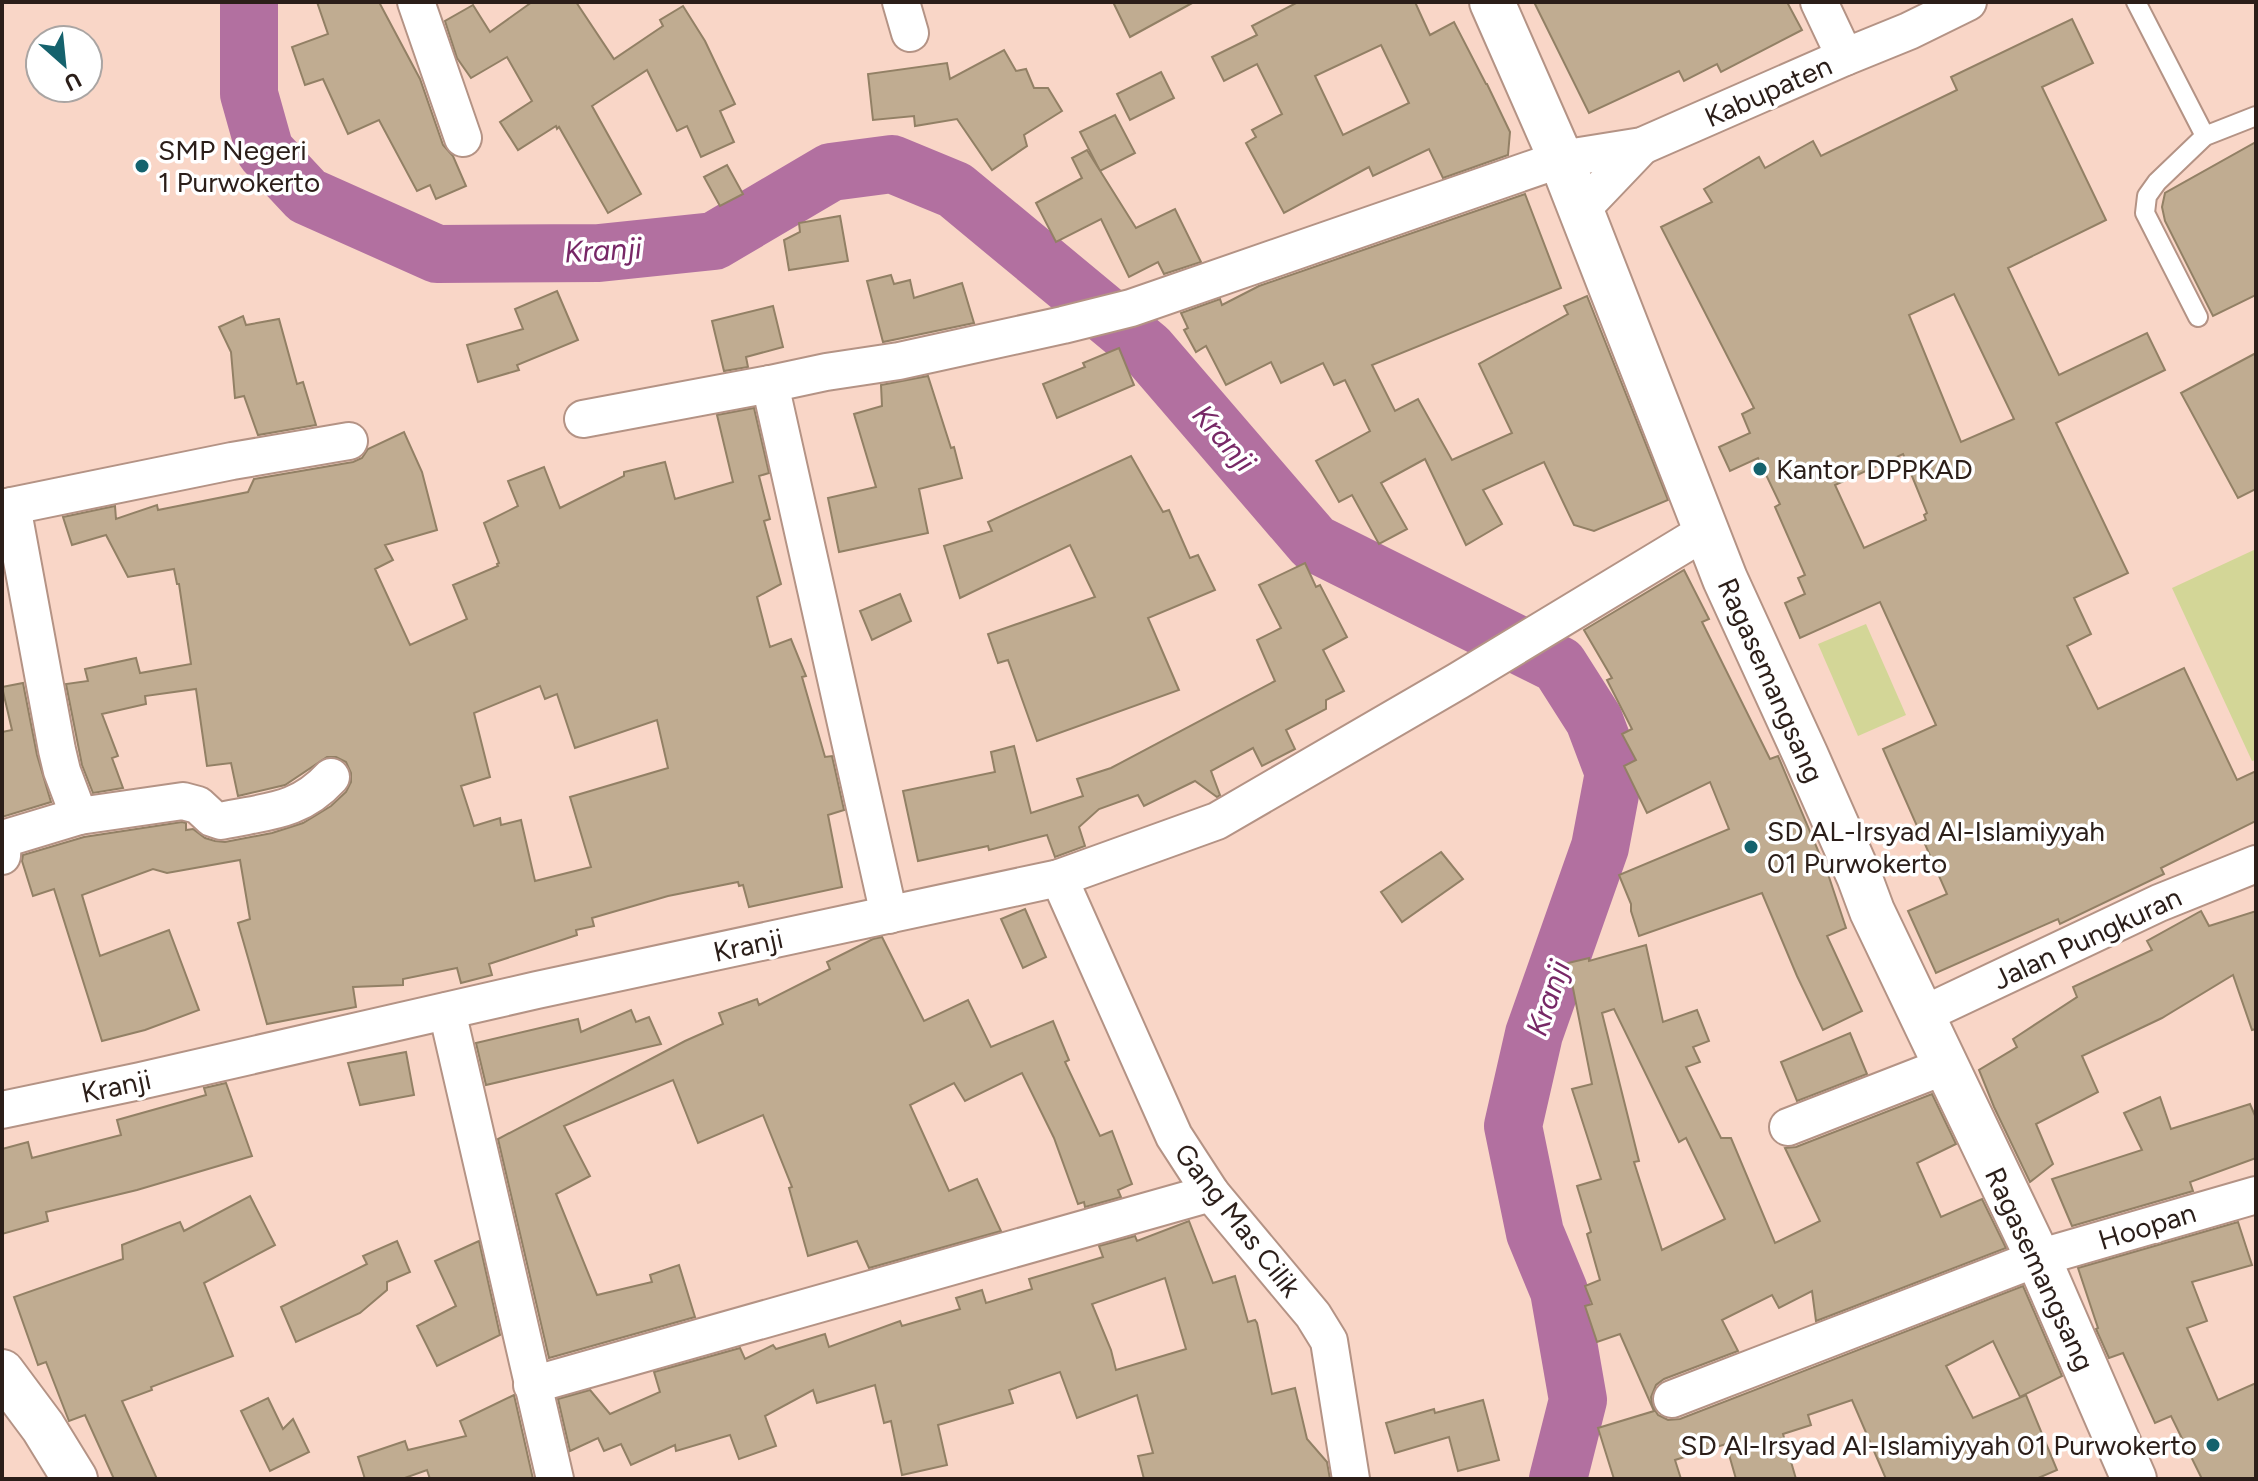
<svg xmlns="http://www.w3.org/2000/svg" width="2258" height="1481" font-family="Figtree,sans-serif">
  <rect width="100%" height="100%" fill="#f9d6c7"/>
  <g fill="#d3d697">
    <polygon points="2256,549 2256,760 2252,761 2172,588"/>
    <polygon points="1866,624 1906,715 1858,736 1818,644"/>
  </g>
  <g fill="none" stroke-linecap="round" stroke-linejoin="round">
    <polyline stroke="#b270a0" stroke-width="58" points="249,2 249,94 265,151 307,196 437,254 599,253 714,241 831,172 892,164 955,190 1147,349 1314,543 1559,665 1594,720 1614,773 1600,847 1534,1034 1513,1126 1535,1233 1559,1291 1578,1400 1558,1479"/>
  </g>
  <g fill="#c0ac91" stroke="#928065" stroke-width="2" fill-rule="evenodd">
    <polygon points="317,2 379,2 420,79 443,145 453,156 466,186 436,199 430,185 417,191 379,120 348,134 323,79 305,85 292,47 328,34"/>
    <polygon points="532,2 576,2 614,59 663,26 660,20 683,6 705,41 735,104 720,111 734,142 701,157 687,126 677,131 647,70 592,106 641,194 608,213 559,127 557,129 556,126 518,150 500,122 532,101 507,57 471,78 457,58 445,21 473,5 490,32"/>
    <polygon points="1113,2 1194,2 1130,37"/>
    <path d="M1298,2H1415L1430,35L1454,22L1486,84H1487L1510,132L1508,155L1443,178L1429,149L1373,176L1369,167L1284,213L1246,143L1256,137L1252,130L1282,114L1257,64L1224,81L1212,57L1257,35L1252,26ZM1381,45L1409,103L1343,135L1315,76Z"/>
    <polygon points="1534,2 1787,2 1802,30 1721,72 1717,64 1684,81 1679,71 1589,113"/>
    <path d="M2072,19L2093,63L2042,87L2106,220L2008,268L2059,375L2147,333L2165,370L2056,423L2128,573L2074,598L2091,634L2067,646L2098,709L2184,668L2237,780L2256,771V821L2161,868L2164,874L2060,924L2058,919L1936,973L1908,911L1947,894L1883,749L1936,725L1880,602L1800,638L1785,603L1805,594L1798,578L1805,575L1775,507L1780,504L1758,458L1730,471L1719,447L1750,433L1742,414L1754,408L1661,227L1712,202L1704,189L1759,157L1765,168L1813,141L1821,156L1957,90L1951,77ZM1954,294L2014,419L1961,442L1909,315ZM1903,454L1927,513L1924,515L1926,520L1864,548L1835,485Z"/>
    <polygon points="1004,50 1016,71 1026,69 1034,88 1048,88 1062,111 1024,135 1027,146 992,170 957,119 915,126 914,116 873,120 868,74 947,63 950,79"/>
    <polygon points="1161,72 1174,98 1130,120 1117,94"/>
    <polygon points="1115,115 1135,153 1100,171 1080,132"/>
    <polygon points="2256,142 2256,295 2213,316 2165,221 2162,207 2165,193"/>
    <polygon points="1087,150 1136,228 1175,209 1201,262 1164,274 1158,262 1129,277 1101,219 1056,242 1036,203 1082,178 1072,158"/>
    <polygon points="727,165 743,194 720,206 704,177"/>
    <polygon points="1525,194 1561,288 1372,365 1395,411 1418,399 1452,460 1512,433 1479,364 1568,314 1564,306 1587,296 1668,500 1594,531 1574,525 1544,462 1483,490 1502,524 1466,545 1425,459 1381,483 1407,529 1379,544 1352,495 1339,502 1316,461 1370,431 1345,380 1334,385 1323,363 1281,383 1271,362 1226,385 1206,346 1196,352 1184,330 1188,328 1181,313 1220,299 1222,305 1259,286"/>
    <polygon points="840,216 848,261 789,270 784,240 800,232 799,223"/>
    <polygon points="891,275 894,284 910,280 914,298 962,283 974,323 883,342 867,281"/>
    <polygon points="557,291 578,340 517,365 519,370 478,382 467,345 523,329 515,309"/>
    <polygon points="773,306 783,347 746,357 748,367 724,371 712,321"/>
    <polygon points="243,316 246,325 279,319 297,384 303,382 316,425 258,435 244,396 235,398 231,352 219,327"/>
    <polygon points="1119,348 1134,385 1057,418 1043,384 1085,367 1083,363"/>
    <polygon points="2256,353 2256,489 2238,498 2181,393"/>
    <polygon points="928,376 951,448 954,447 962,478 919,489 928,533 839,552 828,498 876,487 854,414 882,406 881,385"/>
    <path d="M754,408L769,473L759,476L770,519L764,521L781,584L757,597L770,647L791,639L806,676L802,677L825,757L832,756L844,810L828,815L842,887L749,907L743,885L739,886L738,882L668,896L592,918L594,926L576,930L577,935L489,964L492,975L461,983L457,968L403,979V985L353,987L356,1007L267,1024L238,923L250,919L240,860L167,873L153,869L82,895L100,956L169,930L199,1010L145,1030L102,1041L54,889L33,896L22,861L23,855L84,837L182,822L186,823V830L193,829L205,838L215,841L225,842L272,833L303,823L331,806L346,792L351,782V773L346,762L336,757H327L285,785L238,796L231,763L207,766L196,689L145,696L146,704L102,714L118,756L112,758L123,788L93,793L82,765L66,684L88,681L85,669L136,658L140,673L191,664L179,584H177L174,569L128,577L106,535L72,545L63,517L115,506L116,519L157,505L158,510L248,492L254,479L353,462L362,458L368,449L404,432L422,472L437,530L385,545L393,560L375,569L410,645L467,619L453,585L498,566L497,564L499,563L484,523L518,506L508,481L544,467L560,508L624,476V472L665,462L675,499L733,482L717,415ZM540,686L545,699L557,694L575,748L657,720L668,768L570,797L591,867L535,881L521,820L501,825L500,818L474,826L461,786L490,777L474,713Z"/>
    <polygon points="1131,456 1163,512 1169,510 1190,558 1198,555 1215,590 1148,618 1179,690 1037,741 1008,660 998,663 988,634 1095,597 1070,545 960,598 944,546 992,531 988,522"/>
    <polygon points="1305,563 1316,587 1320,585 1347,637 1323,650 1344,691 1326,700 1326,709 1286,730 1295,749 1262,766 1253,748 1211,771 1220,795 1217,797 1195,781 1144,806 1138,795 1099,809 1079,827 1085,846 1055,857 1047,835 989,850 988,846 918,861 903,791 995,772 991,752 1014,746 1031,813 1083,796 1077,779 1111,768 1275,681 1257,640 1281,628 1259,585"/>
    <polygon points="1684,570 1709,619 1702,622 1770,759 1778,756 1828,874 1846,928 1827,936 1862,1011 1823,1030 1797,976 1762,893 1639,936 1631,911 1631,904 1619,875 1729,829 1710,782 1647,813 1624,766 1636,760 1622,734 1632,729 1607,680 1612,678 1584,630"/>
    <polygon points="900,594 911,621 872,640 860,611"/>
    <polygon points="23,683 37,755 51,802 2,817 2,732 12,730 2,687"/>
    <polygon points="1441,852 1463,879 1402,922 1381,892"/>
    <polygon points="1025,909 1046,957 1023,968 1001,919"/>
    <polygon points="2201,911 2209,926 2256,911 2256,1029 2252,1030 2233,975 2162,1018 2082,1056 2098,1092 2036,1124 2053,1164 2030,1182 1994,1107 1979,1070 2017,1047 2013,1039 2077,997 2073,987 2152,950 2147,941"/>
    <polygon points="882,937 924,1021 968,1000 991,1047 1053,1021 1069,1060 1065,1062 1100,1136 1112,1131 1132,1184 1118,1190 1121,1197 1085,1207 1084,1202 1078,1204 1054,1138 1022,1073 965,1101 954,1083 910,1105 949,1191 977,1179 1001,1231 869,1268 857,1241 808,1256 789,1188 792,1187 763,1115 698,1143 673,1080 564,1126 590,1176 556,1194 597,1295 652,1282 650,1275 679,1265 695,1317 549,1358 498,1139 685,1041 723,1024 719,1013 757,999 759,1005 830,969 827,962 873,939"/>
    <path d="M1646,945L1663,1022L1697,1010L1709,1041L1693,1047L1700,1062L1686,1067L1721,1138H1731L1775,1243L1820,1221L1785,1148L1796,1147L1932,1094L1956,1144L1917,1163L1941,1217L1982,1199L2006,1248L1816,1321L1812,1291L1779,1308L1772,1295L1722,1320L1738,1351L1664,1379L1656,1385L1651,1397L1653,1407L1658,1415L1668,1420L1680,1419L2023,1286L2062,1376L2020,1397L1993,1341L1946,1366L1973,1418L2026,1395L2057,1470L2036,1479H1886L1852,1400L1808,1415L1811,1425L1783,1434L1796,1479H1736L1726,1444L1675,1460L1681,1479H1614L1598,1428L1654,1411L1620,1334L1597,1342L1585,1306L1592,1304L1585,1286L1600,1280L1587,1234L1591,1232L1577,1186L1601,1179L1572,1089L1592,1084L1568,963L1589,958V961ZM1614,1009L1679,1142L1686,1138L1725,1219L1662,1250L1634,1162L1639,1161L1602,1013Z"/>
    <polygon points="631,1010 636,1022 649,1017 661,1044 486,1085 476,1043 578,1019 581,1032"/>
    <polygon points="1850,1033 1867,1074 1797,1101 1781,1062"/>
    <polygon points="406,1052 414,1095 360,1105 348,1063"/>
    <polygon points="226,1083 252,1156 137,1190 46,1212 48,1221 2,1234 2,1149 28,1142 32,1158 121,1135 117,1120 206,1095 204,1088"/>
    <polygon points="2160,1097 2171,1129 2250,1104 2256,1118 2256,1158 2190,1182 2193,1191 2072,1226 2052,1179 2142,1150 2124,1113"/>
    <polygon points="250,1196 275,1245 204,1283 233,1356 151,1387 152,1390 122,1401 157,1479 114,1479 85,1415 69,1421 46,1362 38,1365 14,1297 123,1259 122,1245 180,1222 184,1231"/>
    <path d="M1189,1221L1213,1283L1235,1276L1248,1322L1255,1320L1257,1323L1272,1394L1295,1388L1307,1439L1327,1462L1330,1479H1144L1138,1456L1153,1453L1137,1395L1077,1418L1060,1372L1009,1390L1013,1403L938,1425L947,1465L902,1475L891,1421L884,1423L875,1385L817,1403L813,1390L765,1416L776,1446L739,1459L730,1435L676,1451L675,1445L631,1465L621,1444L604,1451L598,1438L570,1451L558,1399L590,1390L610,1414L660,1392L654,1372L740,1348L745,1359L773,1345L776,1349L825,1334L829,1347L900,1321L902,1326L960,1309L956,1298L982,1290L986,1303L1032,1289L1029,1279L1103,1257L1099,1246L1135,1236L1137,1241ZM1165,1278L1186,1349L1116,1370L1111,1350L1092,1304Z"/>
    <polygon points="2238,1222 2252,1265 2192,1282 2207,1321 2187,1328 2218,1400 2256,1383 2256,1479 2202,1479 2171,1416 2155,1423 2123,1353 2109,1358 2096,1329 2098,1328 2078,1268"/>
    <polygon points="397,1241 410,1272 387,1282 387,1290 360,1313 296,1342 281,1307 367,1264 363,1256"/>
    <polygon points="479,1241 500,1335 437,1366 417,1326 456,1306 435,1261"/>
    <polygon points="514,1395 533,1479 430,1479 427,1470 402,1479 365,1479 358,1457 405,1441 408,1450 466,1436 460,1421"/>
    <polygon points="268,1398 283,1429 293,1419 309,1452 270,1471 241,1411"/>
    <polygon points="1483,1400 1499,1460 1458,1471 1449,1437 1395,1453 1386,1423 1434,1409 1435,1413"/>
  </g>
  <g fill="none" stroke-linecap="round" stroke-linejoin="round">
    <defs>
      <g id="service">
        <polyline points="2136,2 2205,136"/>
        <polyline points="2198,317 2145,213 2147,196 2157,182 2205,136 2256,116"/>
      </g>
      <g id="minor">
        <polyline points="416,2 463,138"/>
        <polyline points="901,2 910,33"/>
        <polyline points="1819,2 1845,57"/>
        <polyline points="1580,211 1642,146"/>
        <polyline points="583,419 770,384"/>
        <path d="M12,506L57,750L62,771L79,816L183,801L198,805L212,818L221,821C266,811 298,813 331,777"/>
        <polyline points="2,508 232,461 349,441"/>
        <polyline points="2,856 3,839 79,816"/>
        <polyline points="1059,878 1174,1136 1211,1193 1313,1315 1329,1341 1351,1479"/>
        <polyline points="889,915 770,384 826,372 899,361 1063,325 1131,308 1561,159 1642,146 1845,57 1909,31 1968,2"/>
        <polyline points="447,1011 555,1479"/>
        <polyline points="1920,1016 2159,903 2256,864"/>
        <polyline points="2,1110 140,1081 537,990 1059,878 1217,821 1458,681 1706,531"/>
        <polyline points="1788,1127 1945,1066"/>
        <polyline points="532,1385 1211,1193"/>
        <polyline points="1672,1399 2038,1258 2256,1195"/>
      </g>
      <g id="tertiary">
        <polyline points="1492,2 1561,159 1725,579 1806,756 1859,876 1872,911 2038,1258 2134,1479"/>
        <polyline points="2,1372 43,1427 75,1479"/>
      </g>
    </defs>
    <use href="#service" stroke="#b49385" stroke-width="22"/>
    <use href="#minor" stroke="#b49385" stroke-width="40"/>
    <use href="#tertiary" stroke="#b49385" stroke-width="48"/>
    <use href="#service" stroke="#fff" stroke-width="18"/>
    <use href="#minor" stroke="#fff" stroke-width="36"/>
    <use href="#tertiary" stroke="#fff" stroke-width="44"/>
  </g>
  <g fill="#15626d" stroke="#fff" stroke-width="3">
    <circle cx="142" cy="166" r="8"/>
    <circle cx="1760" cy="469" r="8"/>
    <circle cx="1751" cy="847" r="8"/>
    <circle cx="2213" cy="1445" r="8"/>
  </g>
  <g text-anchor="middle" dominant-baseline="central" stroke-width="7" stroke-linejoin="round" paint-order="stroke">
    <g font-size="28" fill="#2b1e19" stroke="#fff">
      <text transform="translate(1768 91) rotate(-24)">Kabupaten</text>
      <text transform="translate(1771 680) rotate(66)">Ragasemangsang</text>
      <text transform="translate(2087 938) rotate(-25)">Jalan Pungkuran</text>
      <text transform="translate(748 945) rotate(-12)">Kranji</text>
      <text transform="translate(116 1086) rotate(-12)">Kranji</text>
      <text transform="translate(1238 1220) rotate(52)">Gang Mas Cilik</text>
      <text transform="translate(2147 1226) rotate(-17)">Hoopan</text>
      <text transform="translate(2040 1269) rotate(65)">Ragasemangsang</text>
    </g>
    <g font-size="28" fill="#2b1e19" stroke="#fff" text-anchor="start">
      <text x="158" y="150">SMP Negeri<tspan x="158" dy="32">1 Purwokerto</tspan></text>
      <text x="1776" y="469">Kantor DPPKAD</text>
      <text x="1767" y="831">SD AL-Irsyad Al-Islamiyyah<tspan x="1767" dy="32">01 Purwokerto</tspan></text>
      <text x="2197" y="1445" text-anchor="end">SD Al-Irsyad Al-Islamiyyah 01 Purwokerto</text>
    </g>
    <g font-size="30" font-style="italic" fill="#772766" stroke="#fff">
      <text transform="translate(603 250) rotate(-3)">Kranji</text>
      <text transform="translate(1224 438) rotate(49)">Kranji</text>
      <text transform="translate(1548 998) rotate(-71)">Kranji</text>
    </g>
  </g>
  <rect width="2258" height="1481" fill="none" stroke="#2b1e19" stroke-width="8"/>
  <g transform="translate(64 64) rotate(153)"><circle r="38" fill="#ffffff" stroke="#aaa5a3" stroke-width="2"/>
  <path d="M0-6L14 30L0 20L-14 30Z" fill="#15626d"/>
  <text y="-12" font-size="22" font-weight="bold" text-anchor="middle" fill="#2b1e19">U</text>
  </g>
</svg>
